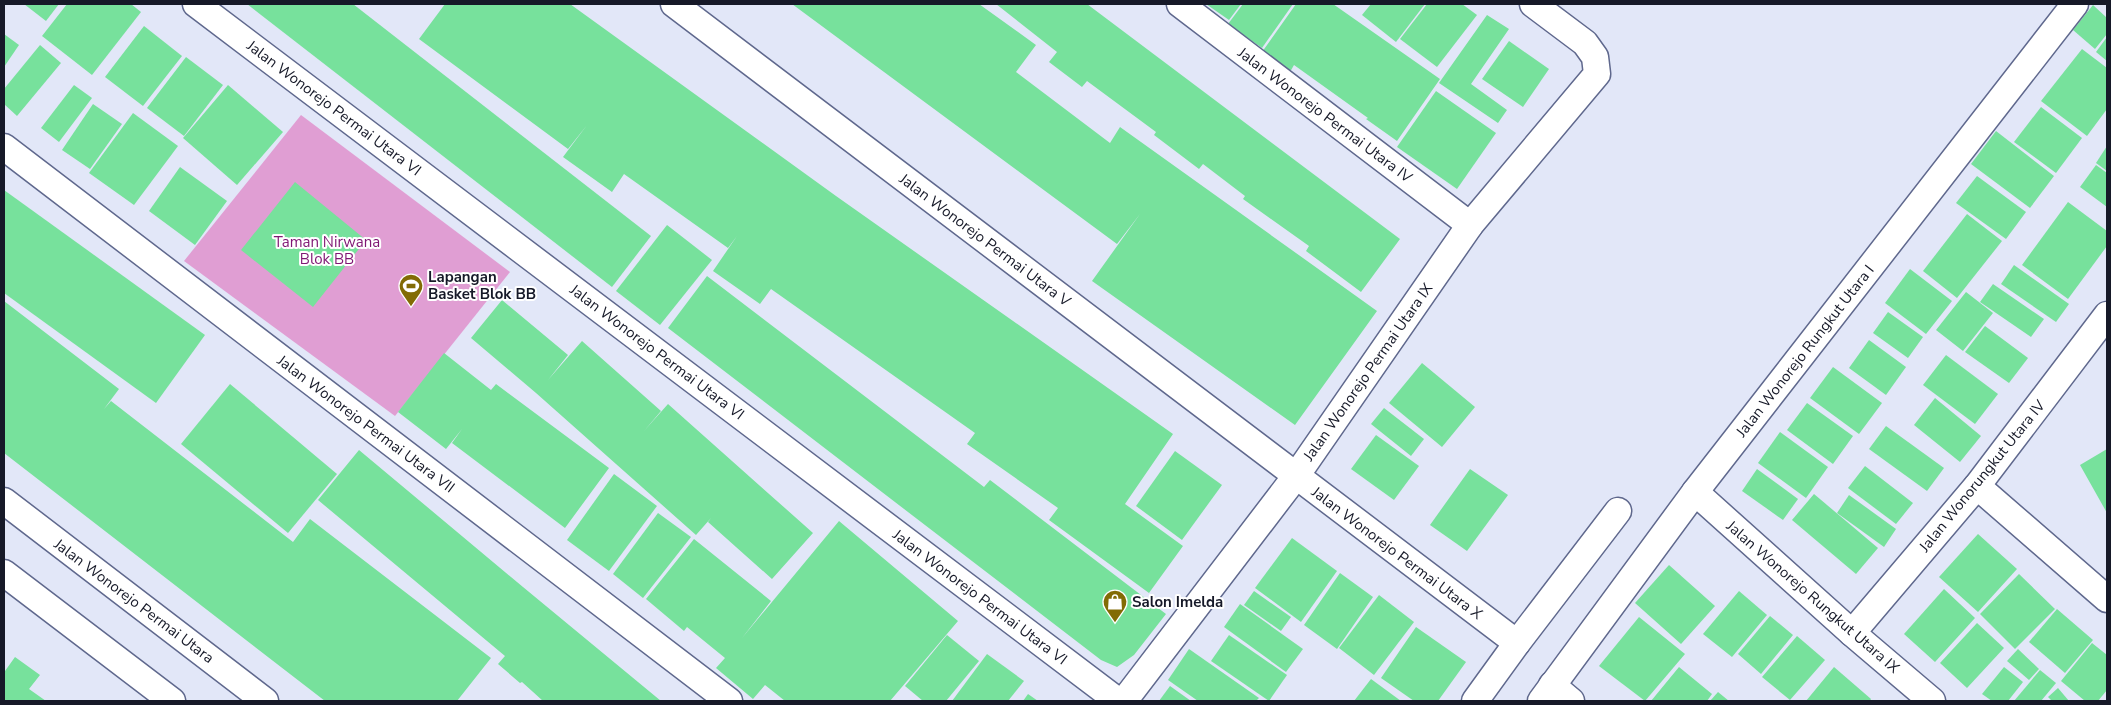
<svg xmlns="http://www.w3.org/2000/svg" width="2111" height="705" font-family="'Nunito Sans',sans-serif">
  <rect width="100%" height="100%" fill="#e2e7f8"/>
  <polygon fill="#e09ed3" points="301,115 510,272 395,416 184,261"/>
  <g fill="#77e19c">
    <polygon points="24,4 59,4 46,21"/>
    <polygon points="67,4 131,4 141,12 92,75 42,36"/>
    <polygon points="247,4 353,4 651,236 612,287"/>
    <polygon points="445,4 570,4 836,196 1173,434 1125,504 1183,546 1149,593 1049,520 1058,508 967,444 975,433 771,289 760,304 713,271 737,236 728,248 624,174 612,192 563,157 587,125 568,149 419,39"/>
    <polygon points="792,4 979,4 1036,45 1016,72 1110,143 1120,127 1377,311 1295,425 1092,281 1140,214 1117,244"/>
    <polygon points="996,4 1087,4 1400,239 1361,292 1306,251 1309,246 1243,199 1245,196 1203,164 1199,169 1154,135 1156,132 1087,81 1082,87 1049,62 1057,52"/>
    <polygon points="1206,4 1241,4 1229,20"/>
    <polygon points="1243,4 1293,4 1262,48 1228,24"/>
    <polygon points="1296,4 1333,4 1440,79 1397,141 1366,119 1368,118 1294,65 1290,72 1262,52"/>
    <polygon points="1371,4 1425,4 1396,42 1362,15"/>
    <polygon points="1427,4 1462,4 1477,15 1437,67 1400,39"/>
    <polygon points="2093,5 2107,18 2107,34 2095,49 2073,30"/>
    <polygon points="1487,15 1509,29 1471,84 1507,110 1498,123 1439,83"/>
    <polygon points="144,26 182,56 143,106 105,77"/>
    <polygon points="4,34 19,45 4,67"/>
    <polygon points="2107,37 2107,61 2096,52"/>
    <polygon points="1509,41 1549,69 1523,107 1482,79"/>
    <polygon points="40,45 61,63 17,116 4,104 4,89"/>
    <polygon points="2082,49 2107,68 2107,109 2087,136 2041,101"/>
    <polygon points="186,57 223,85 184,136 147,108"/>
    <polygon points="74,85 92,98 59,142 41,128"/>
    <polygon points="228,85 283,132 237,185 183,138"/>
    <polygon points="1436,91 1496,133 1457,189 1397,147"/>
    <polygon points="93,104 122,124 90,169 62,150"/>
    <polygon points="2041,107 2082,138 2056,173 2014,142"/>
    <polygon points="133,113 178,146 134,205 89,173"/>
    <polygon points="1996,131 2054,176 2030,208 1971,164"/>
    <polygon points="2107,146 2107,171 2096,163"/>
    <polygon points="2096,165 2107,173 2107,207 2080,187"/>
    <polygon points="180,167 227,201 195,245 149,211"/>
    <polygon points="1977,176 2026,212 2006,239 1956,203"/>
    <polygon points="295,182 366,240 313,307 241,250"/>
    <polygon points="4,190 205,335 156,403 4,293"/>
    <polygon points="2068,202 2107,231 2107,246 2068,299 2022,265"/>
    <polygon points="1967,214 2002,241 1957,298 1923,271"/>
    <polygon points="667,225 712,260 660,325 616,291"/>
    <polygon points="2014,265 2069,304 2056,322 2001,284"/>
    <polygon points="1910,269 1952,301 1926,334 1885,303"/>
    <polygon points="707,276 984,487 990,480 1166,614 1134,655 1117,667 1101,660 668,328"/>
    <polygon points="1993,284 2044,319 2031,337 1980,302"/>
    <polygon points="1966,292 1993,313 1963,351 1936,330"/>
    <polygon points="502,300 568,355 548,380 582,341 661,411 644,431 668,404 813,533 772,579 708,522 711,518 696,535 536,393 471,338"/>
    <polygon points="4,301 119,389 104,409 111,401 293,542 310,519 491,658 457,701 325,701 4,453"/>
    <polygon points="1888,312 1923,337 1908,358 1873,333"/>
    <polygon points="1985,326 2028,358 2009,383 1965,352"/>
    <polygon points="1869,340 1906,367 1886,395 1849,368"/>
    <polygon points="444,353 491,390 496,384 609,468 565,528 452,443 462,429 446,449 398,412"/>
    <polygon points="1946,355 1998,394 1975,424 1923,385"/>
    <polygon points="1422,363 1475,407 1442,447 1389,403"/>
    <polygon points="1833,367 1882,403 1859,434 1810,398"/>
    <polygon points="230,384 337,474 288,533 181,444"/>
    <polygon points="1935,398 1981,436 1960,462 1914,425"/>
    <polygon points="1807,403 1853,436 1833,464 1787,430"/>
    <polygon points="1384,408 1424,439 1411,456 1371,424"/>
    <polygon points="1886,426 1944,468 1927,491 1869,449"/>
    <polygon points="1780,432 1828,467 1806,498 1758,463"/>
    <polygon points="1376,435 1419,466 1394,500 1351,469"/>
    <polygon points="2107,449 2107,513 2080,465"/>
    <polygon points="359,450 523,587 661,701 543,701 522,682 520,683 498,664 505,656 318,500"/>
    <polygon points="1175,451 1222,485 1182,540 1136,506"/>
    <polygon points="1865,466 1913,503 1896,524 1848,488"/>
    <polygon points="1470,469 1508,495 1467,551 1430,525"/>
    <polygon points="1757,469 1798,499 1783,520 1742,491"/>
    <polygon points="614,474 657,506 609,571 567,540"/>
    <polygon points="1814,494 1878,548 1856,574 1792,520"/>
    <polygon points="1849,495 1896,529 1884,547 1837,513"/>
    <polygon points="658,513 691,537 643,598 613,574"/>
    <polygon points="839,521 958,621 890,701 785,701 765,685 753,699 716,668 725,658 687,627 684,631 646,599 694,539 771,601 742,638"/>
    <polygon points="1978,534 2017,569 1978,612 1939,577"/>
    <polygon points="1292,538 1337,571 1301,622 1255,588"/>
    <polygon points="1669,565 1715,606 1681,644 1635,603"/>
    <polygon points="1340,573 1373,597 1337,649 1304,625"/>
    <polygon points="2019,574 2055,609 2015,649 1980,614"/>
    <polygon points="1944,589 1975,618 1935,662 1904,634"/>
    <polygon points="1254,591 1291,617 1281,631 1244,605"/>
    <polygon points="1739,591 1767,615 1732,657 1703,634"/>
    <polygon points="1379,595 1414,622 1374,675 1339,648"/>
    <polygon points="1240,604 1303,649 1286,672 1224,627"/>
    <polygon points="2057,609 2093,640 2065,673 2029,642"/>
    <polygon points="1770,616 1793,635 1761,674 1738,654"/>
    <polygon points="1639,617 1685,654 1645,701 1599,666"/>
    <polygon points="1977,623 2004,648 1967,688 1940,663"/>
    <polygon points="1416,627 1466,662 1438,701 1414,701 1381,678"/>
    <polygon points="947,635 979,661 946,701 923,701 905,686"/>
    <polygon points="1229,635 1287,675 1269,701 1211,661"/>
    <polygon points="1797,636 1825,660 1790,700 1762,677"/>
    <polygon points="2092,643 2107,655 2107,690 2098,701 2085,701 2061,681"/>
    <polygon points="1189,649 1259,698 1256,701 1198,701 1168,680"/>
    <polygon points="2018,649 2039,669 2029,680 2007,661"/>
    <polygon points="987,654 1024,681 1008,701 952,701"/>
    <polygon points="15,657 40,675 29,689 46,701 4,701 4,670 5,671"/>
    <polygon points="1679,667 1712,694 1707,701 1651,701"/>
    <polygon points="1834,667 1871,699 1870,701 1806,701"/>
    <polygon points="2004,667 2023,682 2008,701 1992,701 1982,694"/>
    <polygon points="2040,670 2056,683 2041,701 2014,701"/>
    <polygon points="1371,679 1401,701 1354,701"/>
    <polygon points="1170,686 1191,701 1159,701"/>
    <polygon points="2058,688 2069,701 2052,701 2048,697"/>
    <polygon points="1718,692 1729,701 1710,701"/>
    <polygon points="1028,694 1038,701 1023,701"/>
  </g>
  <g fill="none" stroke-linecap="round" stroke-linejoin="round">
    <defs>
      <g id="street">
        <polyline points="196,4 1118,701"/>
        <polyline points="674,4 1517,643"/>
        <polyline points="1180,4 1470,225"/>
        <polyline points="4,147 729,701"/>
        <polyline points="1977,486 2107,599"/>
        <polyline points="1695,492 1852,633 1932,701"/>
        <polyline points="4,501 265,701"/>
        <polyline points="4,573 172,701"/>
        <polyline points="1852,633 1977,486 2107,315"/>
        <polyline points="1552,685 1571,701"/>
        <polyline points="1124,701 1296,476 1470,225 1597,74 1595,57 1585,43 1533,4"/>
        <polyline points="1475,701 1517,643 1618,511"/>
        <polyline points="1541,701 1695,492 2075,4"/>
      </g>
    </defs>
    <use href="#street" stroke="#5f688d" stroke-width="29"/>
    <use href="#street" stroke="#fff" stroke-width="26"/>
  </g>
  <defs>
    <symbol id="stadium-pin" viewBox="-11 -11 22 30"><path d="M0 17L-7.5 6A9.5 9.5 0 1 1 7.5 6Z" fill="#826b05" stroke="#fff"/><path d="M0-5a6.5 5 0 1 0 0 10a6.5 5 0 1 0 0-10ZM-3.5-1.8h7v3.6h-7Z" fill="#fff"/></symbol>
    <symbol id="shop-pin" viewBox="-11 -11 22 30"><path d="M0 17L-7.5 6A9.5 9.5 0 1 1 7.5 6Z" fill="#826b05" stroke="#fff"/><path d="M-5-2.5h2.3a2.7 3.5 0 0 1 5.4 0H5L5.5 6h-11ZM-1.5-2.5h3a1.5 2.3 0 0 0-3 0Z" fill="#fff"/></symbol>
  </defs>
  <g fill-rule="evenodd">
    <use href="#stadium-pin" x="397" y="272" width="28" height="38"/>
    <use href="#shop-pin" x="1101" y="588" width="28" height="38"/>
  </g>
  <g text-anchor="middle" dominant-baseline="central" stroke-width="4" stroke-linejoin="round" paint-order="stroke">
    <g font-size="15" fill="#161928" stroke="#fff">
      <text transform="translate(334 108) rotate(37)">Jalan Wonorejo Permai Utara VI</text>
      <text transform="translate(1325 115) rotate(37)">Jalan Wonorejo Permai Utara IV</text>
      <text transform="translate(985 240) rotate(37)">Jalan Wonorejo Permai Utara V</text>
      <text transform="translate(1805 351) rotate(-52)">Jalan Wonorejo Rungkut Utara I</text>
      <text transform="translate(657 352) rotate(37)">Jalan Wonorejo Permai Utara VI</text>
      <text transform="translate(1368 372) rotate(-55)">Jalan Wonorejo Permai Utara IX</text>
      <text transform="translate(366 424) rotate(37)">Jalan Wonorejo Permai Utara VII</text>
      <text transform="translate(1982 476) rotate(-51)">Jalan Wonorungkut Utara IV</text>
      <text transform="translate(1397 553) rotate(37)">Jalan Wonorejo Permai Utara X</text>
      <text transform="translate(980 597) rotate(37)">Jalan Wonorejo Permai Utara VI</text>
      <text transform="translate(1813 597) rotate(41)">Jalan Wonorejo Rungkut Utara IX</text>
      <text transform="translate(134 601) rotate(37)">Jalan Wonorejo Permai Utara</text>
    </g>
    <g font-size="15" fill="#7f1673" stroke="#fff">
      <text x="327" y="242">Taman Nirwana<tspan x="327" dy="17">Blok BB</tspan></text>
    </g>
    <g font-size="15" font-weight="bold" fill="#161928" stroke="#fff" text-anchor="start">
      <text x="428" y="277">Lapangan<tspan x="428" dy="17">Basket Blok BB</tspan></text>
      <text x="1132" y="602">Salon Imelda</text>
    </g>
  </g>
  <rect width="2111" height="705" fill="none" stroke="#161928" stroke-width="10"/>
</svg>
